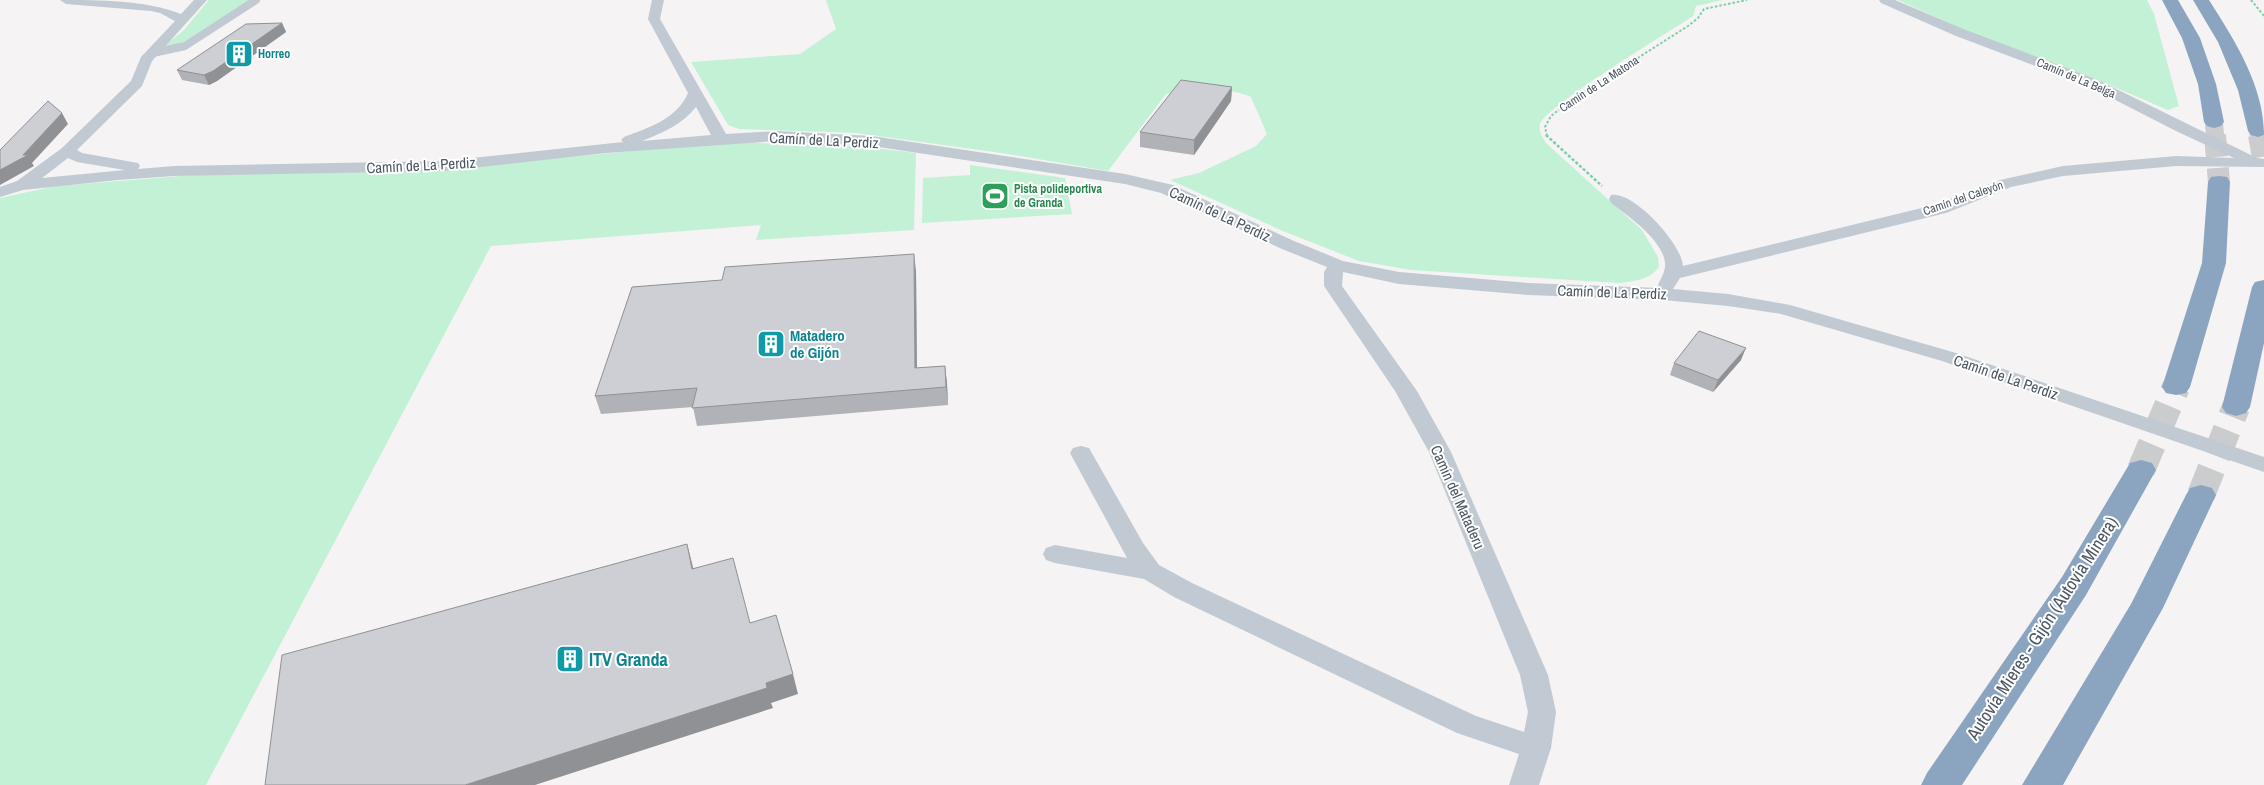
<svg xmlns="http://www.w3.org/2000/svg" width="2264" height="785" font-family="'Archivo Narrow',sans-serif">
  <rect width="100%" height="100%" fill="#f5f3f3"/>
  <g fill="#c3f1d5">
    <polygon points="209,0 249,0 178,46 166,49 164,46 183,31"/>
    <path d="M826,0H1723L1696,6L1693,16C1669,32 1546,106 1540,124C1538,131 1543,139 1547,144L1642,230L1658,257L1659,267C1649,280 1635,281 1619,283L1411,270L1359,261L1283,231L1170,180L1199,173L1256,146L1267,134L1251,97C1223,85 1195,90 1166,94L1108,171L1008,154L857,133L739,129L728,125L691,62L800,54L836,29Z"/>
    <polygon points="1898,0 2147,0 2154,14 2179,106 2168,110 2093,78 1976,35"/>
    <polygon points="724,142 858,146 916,153 914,230 756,240 761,225 491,246 206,785 0,785 0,198 56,186 194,175 427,171"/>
    <polygon points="970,165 1065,178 1072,214 922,223 923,178 970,175"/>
  </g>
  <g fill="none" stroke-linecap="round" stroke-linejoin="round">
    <g stroke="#caccce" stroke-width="18" stroke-dasharray="18 9" stroke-linecap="butt">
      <polyline points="2214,122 2215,136"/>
      <polyline points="2258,131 2259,136"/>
    </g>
    <g stroke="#caccce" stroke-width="22" stroke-dasharray="22 11" stroke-linecap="butt">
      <polyline points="2215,135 2219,182"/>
      <polyline points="2259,135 2264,163"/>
    </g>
    <g stroke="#caccce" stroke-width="28" stroke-dasharray="28 14" stroke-linecap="butt">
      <polyline points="2141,470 2176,387"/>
      <polyline points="2201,495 2236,407"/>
    </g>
    <g stroke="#7ad0a6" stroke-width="2" stroke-dasharray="2.5 2" stroke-linecap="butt">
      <polyline points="2251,0 2264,16"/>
      <polyline points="1547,136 1545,127 1551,116 1570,101 1688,26 1698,18 1704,9 1747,0"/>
    </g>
    <polyline stroke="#7ad0a6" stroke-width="2.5" stroke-dasharray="3 2" stroke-linecap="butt" points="1546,135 1602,186"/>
    <polyline stroke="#c1cad2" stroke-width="8" points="153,53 185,46 256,0"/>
    <path fill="#c1cad2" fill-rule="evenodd" d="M60,0C99,0 146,0 181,14L194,0H207L152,61L142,86L77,150L82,153L138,163L140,166L138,169L174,166L444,161L623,142L621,140L624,137C648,128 677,119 688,93L648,19L652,0H664L660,19L726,134L778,131L872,136L1125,174L1173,185L1294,241L1343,261L1399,272L1528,283L1660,288L1658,285C1661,278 1666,271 1665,263C1663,240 1628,216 1611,203L1609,199L1611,195C1633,190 1682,244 1683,266L1934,205L2000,180L2063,166L2176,156L2234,158L2176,131L2088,86L1956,36L1881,3L1879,0H1895L1966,30L2098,80L2257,158L2264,159V167L2176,166L2063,176L2011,187L1946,213L1680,278L1673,289L1728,294L1790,305L1956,353L2264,457V472L1942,361L1781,314L1728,306L1663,300L1528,295L1399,284L1343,272L1342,286L1417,391L1451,452L1548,675L1556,712L1551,748L1539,785H1509L1519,754L1457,733L1174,597L1144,579L1055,563L1046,560L1043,554L1046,548L1055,545L1127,558L1070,453L1073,448L1081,446L1089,448L1143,543L1159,565L1192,583L1476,716L1524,732L1528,712L1520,675L1429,452L1395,391L1324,286V272L1327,267L1282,249L1161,193L1125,184L872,146L778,141L606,153L444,171L174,176L118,180L23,190L0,197V187L17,181L62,148L131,81L141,57L175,21L160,13L151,11L66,4ZM696,107L711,135L642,141C662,133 682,125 696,107ZM68,158L77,162L125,170L42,178Z"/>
    <g fill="#8ba5c1" fill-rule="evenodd">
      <polygon points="2162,0 2178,0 2200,38 2216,84 2224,122 2221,126 2214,128 2207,126 2204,122 2198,84 2182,38"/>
      <path d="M2193,0H2209C2235,41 2264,86 2264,135L2258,137L2251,135L2248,131L2238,90L2218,42Z"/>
      <polygon points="2219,176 2227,177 2230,182 2226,263 2190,387 2186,393 2176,395 2166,393 2162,387 2202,263 2208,182 2211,177"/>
      <polygon points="2264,280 2264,343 2250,407 2246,413 2236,416 2226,413 2222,407 2252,287 2255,282"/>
      <polygon points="2141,460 2152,463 2156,470 2086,595 1962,785 1921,785 1927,773 2062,577 2130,463"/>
      <polygon points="2201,485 2212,488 2216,495 2163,608 2063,785 2022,785 2131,604 2186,495 2190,488"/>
    </g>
  </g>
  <g fill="#b0b2b7">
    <polygon points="282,23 286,32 217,81 209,85 182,80 177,70"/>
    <polygon points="1232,87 1231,101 1194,155 1140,147 1140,132"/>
    <polygon points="916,271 917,368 945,366 947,384 948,405 697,426 693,407 601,414 595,396"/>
    <polygon points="1741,360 1713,392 1670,375 1674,363"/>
  </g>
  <g fill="#909195">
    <polygon points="282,23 286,32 217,81 209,85 204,75"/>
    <polygon points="1232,87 1231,101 1194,155 1194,140"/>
    <polygon points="62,113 68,124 32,163 34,166 0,185 0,170 23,155"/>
    <polygon points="914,254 916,271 917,386 915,368"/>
    <polygon points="1746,348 1741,360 1713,392 1718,380"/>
    <polygon points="945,366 947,384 948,405 946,387"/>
    <polygon points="687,544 692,563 698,589 692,569"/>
    <polygon points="793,674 798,694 771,703 773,708 535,785 465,785"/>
  </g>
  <g fill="#cdcfd5" stroke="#909195">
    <polygon points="282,23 213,71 204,75 177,70 246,24"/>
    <polygon points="1181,80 1232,87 1194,140 1140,132"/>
    <polygon points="48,101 62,113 23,155 28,155 0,170 0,150"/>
    <polygon points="914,254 915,368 945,366 946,387 692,408 697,388 595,396 632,287 722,280 725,267"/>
    <polygon points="1699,331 1746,348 1718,380 1674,363"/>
    <polygon points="687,544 692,569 733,558 750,623 776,615 793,674 766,683 767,688 465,785 265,785 282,655"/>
  </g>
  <defs>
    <symbol id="building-square" viewBox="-11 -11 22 22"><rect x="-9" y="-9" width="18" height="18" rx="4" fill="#0f9aa8" stroke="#fff"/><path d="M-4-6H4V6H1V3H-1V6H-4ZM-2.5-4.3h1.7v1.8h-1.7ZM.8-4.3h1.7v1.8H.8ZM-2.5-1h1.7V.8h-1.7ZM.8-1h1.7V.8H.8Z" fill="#fff"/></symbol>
    <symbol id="stadium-square" viewBox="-11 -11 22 22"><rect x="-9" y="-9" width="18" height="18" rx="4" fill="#2e9e5b" stroke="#fff"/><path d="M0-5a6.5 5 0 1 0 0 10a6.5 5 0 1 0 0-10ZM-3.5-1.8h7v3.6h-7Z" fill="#fff"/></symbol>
  </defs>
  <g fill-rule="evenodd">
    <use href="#building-square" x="223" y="38" width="32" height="32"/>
    <use href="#stadium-square" x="979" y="180" width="32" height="32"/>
    <use href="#building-square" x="755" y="328" width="32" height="32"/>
    <use href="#building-square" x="554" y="643" width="32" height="32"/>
  </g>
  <g text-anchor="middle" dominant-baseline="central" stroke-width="4" stroke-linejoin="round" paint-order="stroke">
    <g font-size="12" font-weight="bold" fill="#0d838f" stroke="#fff" text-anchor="start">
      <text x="258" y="54">Horreo</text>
    </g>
    <g font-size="12" fill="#4a5661" stroke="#fff">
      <text transform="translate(2076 78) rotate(23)">Camín de La Belga</text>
      <text transform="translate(1599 84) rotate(-33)">Camín de La Matona</text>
      <text transform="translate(1963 198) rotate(-19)">Camín del Caleyón</text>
    </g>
    <g font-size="12" font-weight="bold" fill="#27864d" stroke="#fff" text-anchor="start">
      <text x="1014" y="189">Pista polideportiva<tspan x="1014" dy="14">de Granda</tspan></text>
    </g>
    <g font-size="15" fill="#4a5661" stroke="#fff">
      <text transform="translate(824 140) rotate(3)">Camín de La Perdiz</text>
      <text transform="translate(421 165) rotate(-3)">Camín de La Perdiz</text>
      <text transform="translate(1220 214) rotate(25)">Camín de La Perdiz</text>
      <text transform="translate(1612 292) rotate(2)">Camín de La Perdiz</text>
      <text transform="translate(2006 377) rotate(19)">Camín de La Perdiz</text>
      <text transform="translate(1458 497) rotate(66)">Camín del Mataderu</text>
    </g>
    <g font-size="15" font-weight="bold" fill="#0d838f" stroke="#fff" text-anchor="start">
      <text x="790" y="335">Matadero<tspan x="790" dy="17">de Gijón</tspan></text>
    </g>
    <g font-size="18" fill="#4a5661" stroke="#fff">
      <text transform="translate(2042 628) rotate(-57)">Autovía Mieres - Gijón (Autovía Minera)</text>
    </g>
    <g font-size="18" font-weight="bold" fill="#0d838f" stroke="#fff" text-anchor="start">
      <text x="589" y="659">ITV Granda</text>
    </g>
  </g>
</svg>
